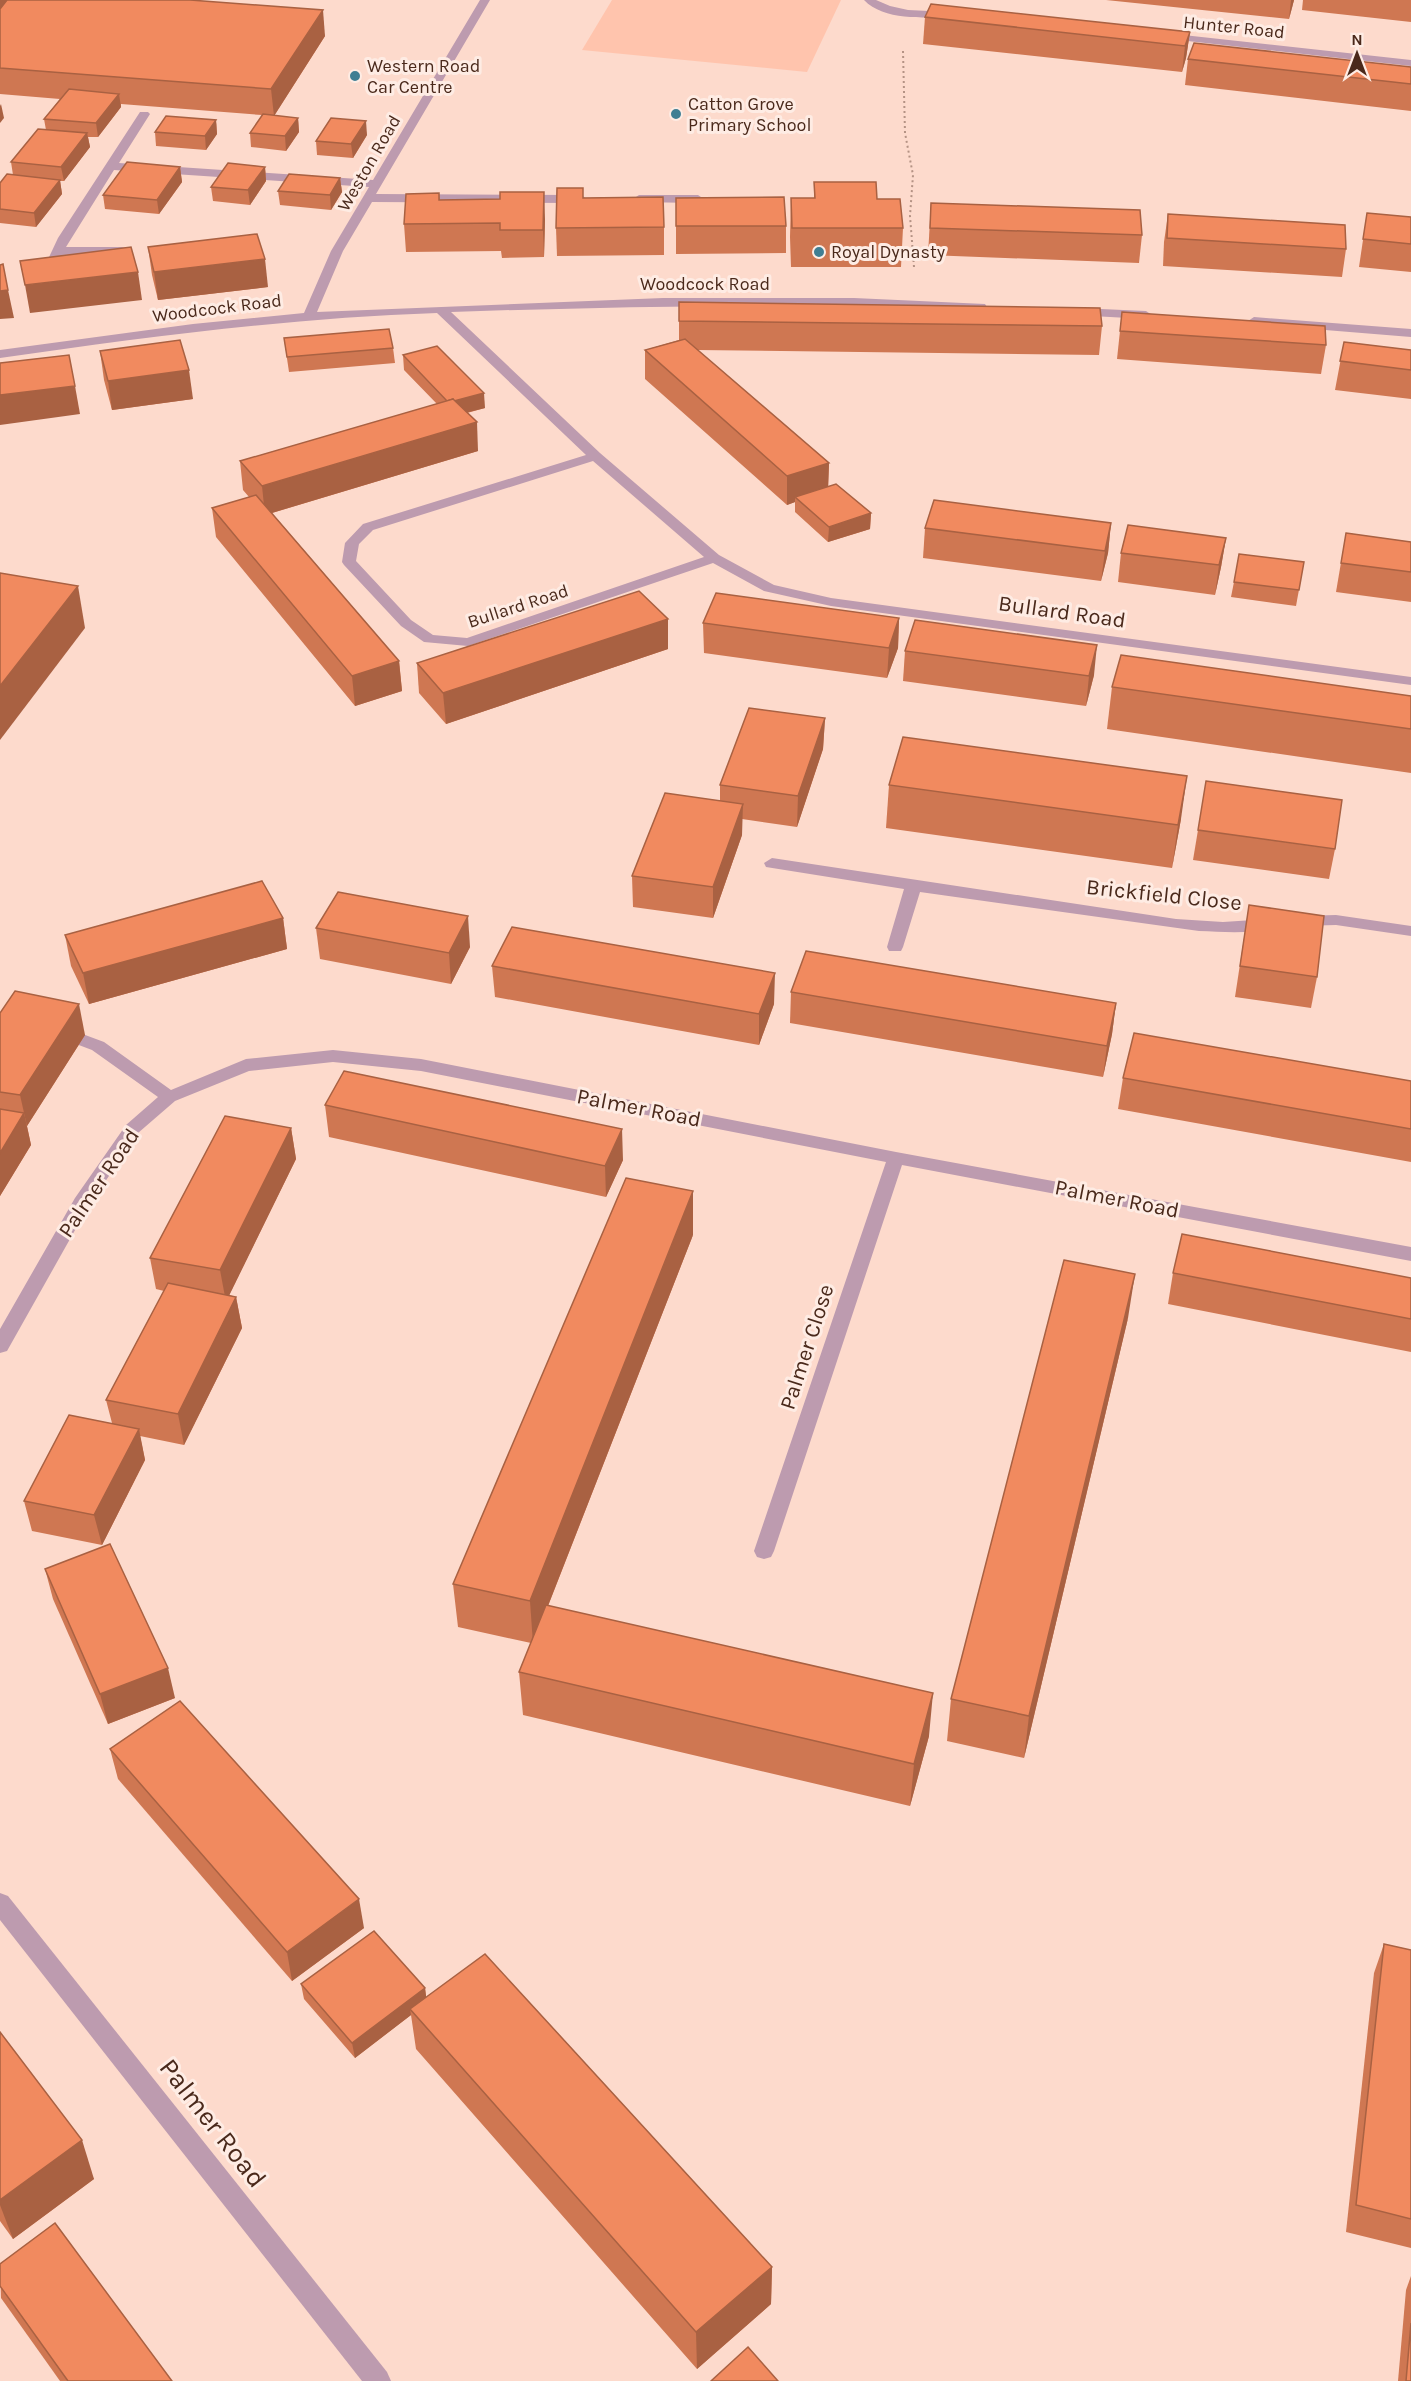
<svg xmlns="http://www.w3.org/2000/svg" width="1411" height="2381" font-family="Karla,sans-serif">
  <rect width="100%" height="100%" fill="#fddacc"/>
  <polygon fill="#ffc4ad" points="612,0 841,0 807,72 582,50"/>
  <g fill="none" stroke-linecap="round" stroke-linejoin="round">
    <polyline stroke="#b49284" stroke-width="2" stroke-dasharray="2 3" stroke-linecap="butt" points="903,51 905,133 913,175 910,216 914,267"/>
    <g fill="#bd9baf" fill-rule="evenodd">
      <path d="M480,0H490L376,194L581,195L587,199L581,203L372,202L343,251L317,312L663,298H854L985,304L987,307L985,310L981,311C804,303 628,306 451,312L600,453L719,555L774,585L831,598L1411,677V685L831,606L764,591L713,563L468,646L424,642L401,626L344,565L342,562L345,543L363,524L586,455L437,313C290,318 145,337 0,358V350L193,324L304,313L331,251L369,187L114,170L66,247H122L126,248V254L62,255L53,273L49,274L43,270L58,238L140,112H148L150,114L119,163L373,180ZM593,461L704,557L467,638L433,635L411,620L356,561L359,544L373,530Z"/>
      <path d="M864,0H876L890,6L908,10L950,12L955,15L950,18C923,17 884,21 864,0Z"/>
      <polygon points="1165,33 1411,60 1411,66 1161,38 1160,36"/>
      <polygon points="639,195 698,195 704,199 698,203 635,202 633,199"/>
      <polygon points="1078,308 1146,311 1152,315 1146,319 1074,315 1072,312 1074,309"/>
      <polygon points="1254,317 1411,329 1411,337 1250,324 1248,321"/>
      <path d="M772,858L1176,919L1223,922L1269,919L1275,920L1277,924L1275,928C1251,934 1224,932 1199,931L920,892L903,947L901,951H889L887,947L904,889L766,867L764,863Z"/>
      <polygon points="1336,915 1411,926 1411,936 1336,925 1300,926 1294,925 1292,921 1294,917 1300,916"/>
      <polygon points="61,1026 104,1042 171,1090 246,1059 333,1050 421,1059 896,1152 1411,1247 1411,1261 902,1165 774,1551 771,1557 764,1559 757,1557 754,1551 886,1162 421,1071 333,1062 249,1071 175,1101 138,1133 88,1207 7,1351 0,1353 0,1329 75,1198 126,1125 158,1097 92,1050 55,1036 52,1032 55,1028"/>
      <polygon points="0,1893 8,1896 387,2372 391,2381 362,2381 0,1920"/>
    </g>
  </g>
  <g fill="#cf7752">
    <polygon points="0,0 325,36 274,116 298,118 299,132 286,151 251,147 250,133 262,115 121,104 121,107 98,137 88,137 90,147 64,181 60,181 62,194 36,227 0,223 0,183 13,175 11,162 46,130 44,119 60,99 0,94"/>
    <polygon points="1106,0 1294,0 1289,19"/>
    <polygon points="1303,0 1411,0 1411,22 1302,10"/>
    <polygon points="925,17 1190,32 1186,58 1182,72 923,44"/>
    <polygon points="1188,59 1411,67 1411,111 1185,85"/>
    <polygon points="216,120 217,134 206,150 156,146 155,132"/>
    <polygon points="367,135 353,158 317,155 316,141"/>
    <polygon points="180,167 182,182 159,214 105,209 103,195"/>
    <polygon points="265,167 266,181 250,205 213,201 211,187"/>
    <polygon points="340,178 342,192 331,210 280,205 278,191"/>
    <polygon points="814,182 877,199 903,228 901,267 791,267 790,237 791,198 814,198"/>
    <polygon points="439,193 440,200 545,219 544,257 502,258 501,251 406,252 404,224"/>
    <polygon points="583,198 664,227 664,255 557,256 556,228"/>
    <polygon points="676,198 786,226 786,253 676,254"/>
    <polygon points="931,203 1142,235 1139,263 928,255"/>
    <polygon points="1367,213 1411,217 1411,272 1359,267"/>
    <polygon points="1168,214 1346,249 1342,277 1163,266 1164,242"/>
    <polygon points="148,247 268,287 158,300 152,275"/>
    <polygon points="679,302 1102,326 1099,355 697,350 829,463 828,486 871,513 870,529 828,542 795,512 795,502 787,505 645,379 645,350 679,340"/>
    <polygon points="1122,312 1326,345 1321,374 1117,359"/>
    <polygon points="284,338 393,348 395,363 289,372"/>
    <polygon points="1344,342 1411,350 1411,399 1335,390"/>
    <polygon points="100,351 193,399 112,410 104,380"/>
    <polygon points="403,355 485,408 467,413 478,451 272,513 399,661 402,691 355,706 216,537 212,508 249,497 243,490 240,461 437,404 404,370"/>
    <polygon points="1111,523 1108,553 1101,581 923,558 925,528"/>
    <polygon points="1346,533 1411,542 1411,602 1336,592"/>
    <polygon points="1226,538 1221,567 1215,595 1118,582 1121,553"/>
    <polygon points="1304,562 1296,606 1231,597 1234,582"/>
    <polygon points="899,618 898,648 887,678 704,653 703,623"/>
    <polygon points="668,619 668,649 446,724 419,693 417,663"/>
    <polygon points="905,651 1094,675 1086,706 903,681"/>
    <polygon points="1112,687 1411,696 1411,773 1107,729"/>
    <polygon points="825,718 823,749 797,827 742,819 742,835 713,918 633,907 632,876 720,801 720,785"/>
    <polygon points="889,785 1181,819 1172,868 886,828"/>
    <polygon points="1198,830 1335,849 1329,879 1193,860"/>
    <polygon points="1249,905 1317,977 1311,1008 1235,997"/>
    <polygon points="283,918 287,949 89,1004 71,966 65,935"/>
    <polygon points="316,928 470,947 451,984 320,959"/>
    <polygon points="492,966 774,1004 759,1045 495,997"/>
    <polygon points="791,992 1116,1003 1112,1034 1103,1077 790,1023"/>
    <polygon points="0,1013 85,1035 27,1126 31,1145 0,1196"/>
    <polygon points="1123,1078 1411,1081 1411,1162 1118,1109"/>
    <polygon points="325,1105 623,1160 606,1197 329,1137"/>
    <polygon points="291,1128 296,1159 229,1295 236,1297 242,1328 184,1445 140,1436 145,1460 102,1545 32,1531 24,1501 112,1423 106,1400 164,1291 156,1289 150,1258"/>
    <polygon points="693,1235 548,1606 929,1736 910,1806 523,1715 519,1672 531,1643 458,1627 453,1584"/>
    <polygon points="1173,1273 1411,1278 1411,1352 1168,1304"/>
    <polygon points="1128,1318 1024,1758 947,1741 951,1699"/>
    <polygon points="45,1569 175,1698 108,1724 53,1599"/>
    <polygon points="110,1749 364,1928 292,1981 118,1779"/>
    <polygon points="1384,1944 1411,1950 1411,2248 1346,2232 1374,1973"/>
    <polygon points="301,1984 425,1988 426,1997 772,2267 771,2304 697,2369 416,2049 411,2015 355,2058 304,1999"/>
    <polygon points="0,2032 94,2179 13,2239 0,2221"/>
    <polygon points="0,2264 172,2381 60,2381 1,2298"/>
    <polygon points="1411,2276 1411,2381 1398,2381 1406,2290"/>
  </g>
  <g fill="#a96142">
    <polygon points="0,0 20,0 0,40"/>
    <polygon points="1291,0 1294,0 1289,19"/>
    <polygon points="323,10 325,36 274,116 271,89"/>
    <polygon points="1190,32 1186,58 1182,72 1185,46"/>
    <polygon points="119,94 121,107 98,137 96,123"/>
    <polygon points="1,104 4,118 0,123 0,106"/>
    <polygon points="298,118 299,132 286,151 285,136"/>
    <polygon points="216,120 217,134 206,150 205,136"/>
    <polygon points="366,121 367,135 353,158 351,144"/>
    <polygon points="87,133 90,147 64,181 61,167"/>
    <polygon points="180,167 182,182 159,214 157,200"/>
    <polygon points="265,167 266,181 250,205 248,190"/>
    <polygon points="340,178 342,192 331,210 330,195"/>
    <polygon points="60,180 62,194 36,227 34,213"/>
    <polygon points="544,192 545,219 544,257 543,230"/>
    <polygon points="265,259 268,287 158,300 154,272"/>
    <polygon points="138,272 142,300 30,313 25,285"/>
    <polygon points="8,290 14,318 0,319 0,291"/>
    <polygon points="189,370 193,399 112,410 108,381"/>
    <polygon points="75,386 80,414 0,425 0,395"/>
    <polygon points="484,393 485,408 449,417 448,402"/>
    <polygon points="477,422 478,451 265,515 262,486"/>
    <polygon points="829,463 828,492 795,497 795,502 787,505 787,476"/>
    <polygon points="871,513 870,529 828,542 829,527"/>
    <polygon points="1111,523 1108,553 1101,581 1105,551"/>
    <polygon points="1226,538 1221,567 1215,595 1219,565"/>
    <polygon points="78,586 85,628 0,740 0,686"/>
    <polygon points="899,618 898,648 887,678 889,648"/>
    <polygon points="668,619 668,649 446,724 443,693"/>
    <polygon points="1097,645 1094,675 1086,706 1089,676"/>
    <polygon points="399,661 402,691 355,706 352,676"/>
    <polygon points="825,718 823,749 797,827 798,796"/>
    <polygon points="1187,776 1181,819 1172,868 1178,825"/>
    <polygon points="743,804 742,835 713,918 713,887"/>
    <polygon points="468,916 470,947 451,984 449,953"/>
    <polygon points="283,918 287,949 89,1004 83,973"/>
    <polygon points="775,973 774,1004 759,1045 759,1014"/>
    <polygon points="1116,1003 1112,1034 1103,1077 1107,1046"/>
    <polygon points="79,1004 85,1035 27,1126 20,1095"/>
    <polygon points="24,1113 31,1145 0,1196 0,1153"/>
    <polygon points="291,1128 296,1159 226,1302 220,1270"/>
    <polygon points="622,1129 623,1160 606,1197 605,1166"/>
    <polygon points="693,1191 693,1235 533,1644 530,1601"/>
    <polygon points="1135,1274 1128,1318 1024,1758 1029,1716"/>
    <polygon points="236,1297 242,1328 184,1445 178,1414"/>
    <polygon points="139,1429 145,1460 102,1545 94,1515"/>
    <polygon points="168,1668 175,1698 108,1724 100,1694"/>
    <polygon points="933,1693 929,1736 910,1806 914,1764"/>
    <polygon points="359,1899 364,1928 292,1981 287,1952"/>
    <polygon points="425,1988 427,2003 410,2009 411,2015 355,2058 352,2043"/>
    <polygon points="82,2140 94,2179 13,2239 0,2205 0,2200"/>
    <polygon points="772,2267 771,2304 697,2369 696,2332"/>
  </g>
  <g fill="#f18a5f" stroke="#a96142" stroke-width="1.5">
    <polygon points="7,0 190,0 323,10 271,89 0,68 0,9"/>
    <polygon points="931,4 1190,32 1185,46 925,17"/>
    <polygon points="1194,43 1411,67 1411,84 1188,59"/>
    <polygon points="69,89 119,94 96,123 44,119"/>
    <polygon points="263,114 298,118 285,136 250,133"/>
    <polygon points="166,116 216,120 205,136 155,132"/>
    <polygon points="331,118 366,121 351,144 316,141"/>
    <polygon points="38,129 87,133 61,167 11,162"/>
    <polygon points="127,162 180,167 157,200 103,195"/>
    <polygon points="228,163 265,167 248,190 211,187"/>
    <polygon points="7,174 60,180 34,213 0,209 0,183"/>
    <polygon points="289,174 340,178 330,195 278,191"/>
    <polygon points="814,182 876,182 877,199 900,199 903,228 792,228 791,198 815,198"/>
    <polygon points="557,188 583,188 583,198 663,197 664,227 556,228"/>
    <polygon points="500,192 544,192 543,230 500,230 500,223 404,224 406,194 439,193 439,200 500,199"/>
    <polygon points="784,197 786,226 676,226 676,198"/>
    <polygon points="931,203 1140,210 1142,235 930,228"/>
    <polygon points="1367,213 1411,217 1411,244 1363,239"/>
    <polygon points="1168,214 1345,225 1346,249 1167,238"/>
    <polygon points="257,234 265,259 154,272 148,247"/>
    <polygon points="131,247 138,272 25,285 20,261"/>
    <polygon points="3,264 8,290 0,291 0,265"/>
    <polygon points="679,302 1100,308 1102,326 679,321"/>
    <polygon points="1122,312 1325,326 1326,345 1120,331"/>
    <polygon points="389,329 393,348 287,357 284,338"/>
    <polygon points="685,339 829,463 787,476 645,350"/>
    <polygon points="180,340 189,370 108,381 100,351"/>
    <polygon points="1344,342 1411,350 1411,370 1340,361"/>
    <polygon points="437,346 484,393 454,401 453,399 447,401 403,355"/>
    <polygon points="69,355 75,386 0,395 0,363"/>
    <polygon points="453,399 477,422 262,486 240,461"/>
    <polygon points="836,484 871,513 829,527 795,497"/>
    <polygon points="256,495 399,661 352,676 212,508"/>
    <polygon points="934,500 1111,523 1105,551 925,528"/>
    <polygon points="1128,525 1226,538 1219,565 1121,553"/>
    <polygon points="1346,533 1411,542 1411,572 1341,563"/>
    <polygon points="1239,554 1304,562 1299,590 1234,582"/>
    <polygon points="0,573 78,586 0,686"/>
    <polygon points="639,591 668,619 443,693 417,663"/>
    <polygon points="716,593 899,618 889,648 703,623"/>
    <polygon points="915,620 1097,645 1089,676 905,651"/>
    <polygon points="1121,655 1411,696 1411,729 1112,687"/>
    <polygon points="749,708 825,718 798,796 720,785"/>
    <polygon points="903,737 1187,776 1178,825 889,785"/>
    <polygon points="1206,781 1342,800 1335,849 1198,830"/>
    <polygon points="665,793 743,804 713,887 632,876"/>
    <polygon points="262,881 283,918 83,973 65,935"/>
    <polygon points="338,892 468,916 449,953 316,928"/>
    <polygon points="1249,905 1324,916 1317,977 1240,966"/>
    <polygon points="512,927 775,973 759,1014 492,966"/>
    <polygon points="806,951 1116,1003 1107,1046 791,992"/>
    <polygon points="15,991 79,1004 20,1095 0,1092 0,1013"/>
    <polygon points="1134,1033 1411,1081 1411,1129 1123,1078"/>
    <polygon points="344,1071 622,1129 605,1166 325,1105"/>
    <polygon points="0,1109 24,1113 0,1153"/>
    <polygon points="225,1116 291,1128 220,1270 150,1258"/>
    <polygon points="626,1178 693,1191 530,1601 453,1584"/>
    <polygon points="1182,1234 1411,1278 1411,1319 1173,1273"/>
    <polygon points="1064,1260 1135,1274 1029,1716 951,1699"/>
    <polygon points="168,1283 236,1297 178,1414 106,1400"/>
    <polygon points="69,1415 139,1429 94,1515 24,1501"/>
    <polygon points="110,1544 168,1668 100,1694 45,1569"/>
    <polygon points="546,1605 933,1693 914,1764 519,1672"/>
    <polygon points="180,1701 359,1899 287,1952 110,1749"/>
    <polygon points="374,1931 425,1988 352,2043 301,1984"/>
    <polygon points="1384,1944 1411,1950 1411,2219 1356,2205"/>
    <polygon points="485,1954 772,2267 696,2332 410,2009"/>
    <polygon points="0,2032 82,2140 0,2200"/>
    <polygon points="55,2223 172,2381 68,2381 0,2286 0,2264"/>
    <polygon points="1411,2323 1411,2381 1406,2381"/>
    <polygon points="748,2347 778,2381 711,2381"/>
  </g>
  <g fill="#3f7e93" stroke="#feece4" stroke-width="2">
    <circle cx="355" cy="76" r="6"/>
    <circle cx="676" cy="114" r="6"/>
    <circle cx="819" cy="252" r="6"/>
  </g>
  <g text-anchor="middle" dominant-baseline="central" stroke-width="6" stroke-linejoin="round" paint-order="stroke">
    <g font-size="18" fill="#4a291b" stroke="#feece4">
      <text transform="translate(1234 27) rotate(6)">Hunter Road</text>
      <text transform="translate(369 163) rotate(-60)">Weston Road</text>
      <text x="705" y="284">Woodcock Road</text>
      <text transform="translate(217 308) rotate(-7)">Woodcock Road</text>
      <text transform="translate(518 606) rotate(-18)">Bullard Road</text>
    </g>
    <g font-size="18" fill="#4a291b" stroke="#feece4" text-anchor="start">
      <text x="367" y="66">Western Road<tspan x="367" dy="21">Car Centre</tspan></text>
      <text x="688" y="104">Catton Grove<tspan x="688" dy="21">Primary School</tspan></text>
      <text x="831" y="252">Royal Dynasty</text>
    </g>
    <g font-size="22" fill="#4a291b" stroke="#feece4">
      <text transform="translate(1062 612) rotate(8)">Bullard Road</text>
      <text transform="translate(1164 895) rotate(6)">Brickfield Close</text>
      <text transform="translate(639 1108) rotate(11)">Palmer Road</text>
      <text transform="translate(99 1183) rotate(-56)">Palmer Road</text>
      <text transform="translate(1117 1199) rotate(11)">Palmer Road</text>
      <text transform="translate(807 1347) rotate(-72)">Palmer Close</text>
    </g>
    <g font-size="27" fill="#4a291b" stroke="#feece4">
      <text transform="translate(213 2123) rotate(52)">Palmer Road</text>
    </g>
  </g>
  <g transform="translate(1357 54)" stroke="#feece4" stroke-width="4.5" paint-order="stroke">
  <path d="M0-4.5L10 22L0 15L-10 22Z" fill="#4a291b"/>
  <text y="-9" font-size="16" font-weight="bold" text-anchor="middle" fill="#4a291b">N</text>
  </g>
</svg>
